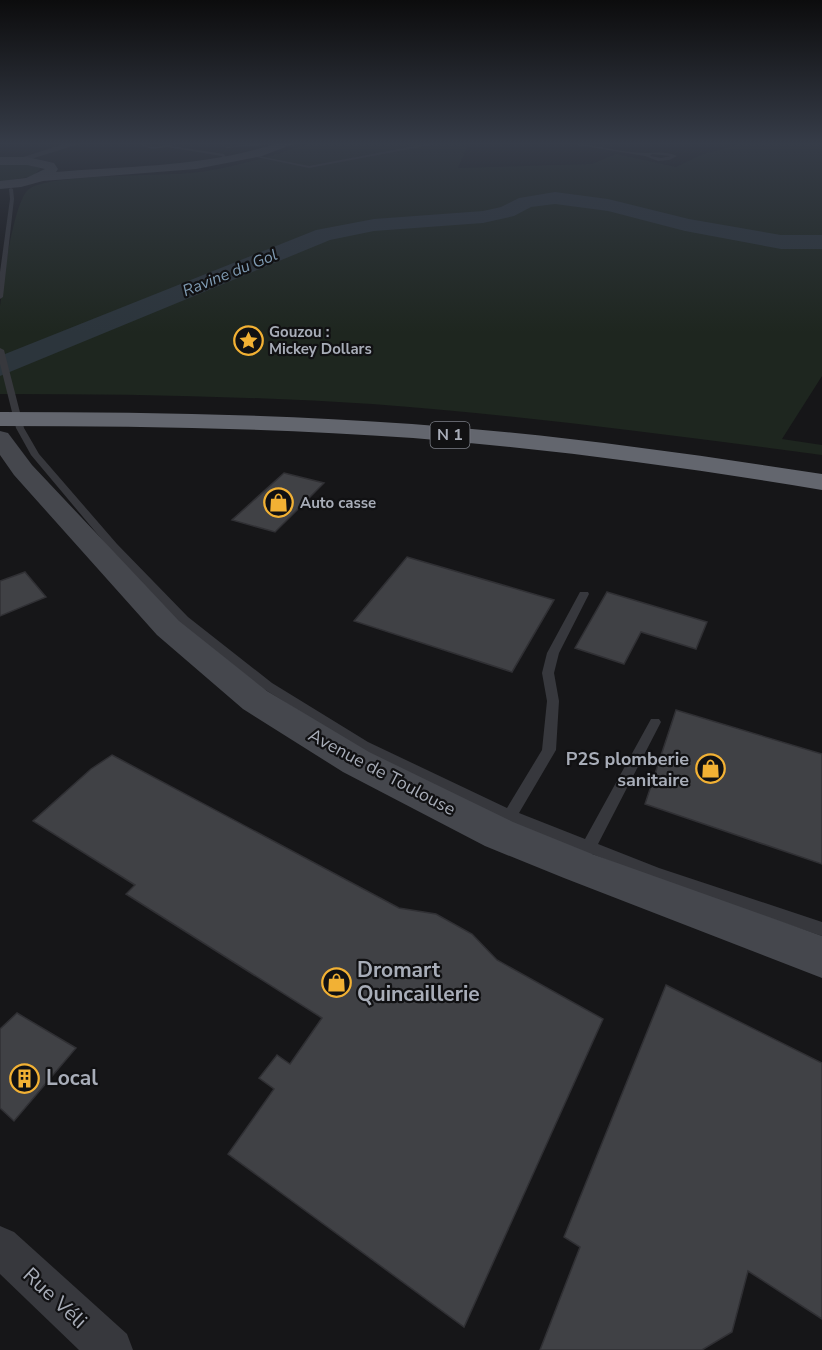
<svg xmlns="http://www.w3.org/2000/svg" width="822" height="1350" font-family="'Nunito Sans',sans-serif">
  <rect width="100%" height="100%" fill="#161618"/>
  <g fill="#1e261f">
    <path d="M307,144H468L458,168L592,164L616,154L676,167L701,155L741,144H822V376L782,439L822,445V455C672,435 522,415 372,404C248,396 124,394 0,394C0,365 0,335 0,307C2,286 14,199 29,189C48,174 161,176 192,173C232,168 269,157 307,144Z"/>
    <polygon points="0,163 14,163 39,167 40,169 33,176 0,182"/>
  </g>
  <g fill="none" stroke-linecap="round" stroke-linejoin="round">
    <polygon fill="#2c353c" fill-rule="evenodd" points="555,192 608,199 689,219 781,235 822,235 822,249 781,249 685,231 608,211 555,204 531,207 514,216 483,223 374,231 330,240 0,376 0,356 316,230 374,219 483,211 501,207 519,198"/>
  </g>
  <g fill="#404145" stroke="#303034" stroke-width="1.5">
    <polygon points="284,473 324,483 275,532 232,520"/>
    <polygon points="407,557 554,600 512,672 354,621"/>
    <polygon points="25,572 46,597 0,616 0,581"/>
    <polygon points="607,592 707,622 696,649 641,632 624,664 575,648"/>
    <polygon points="676,710 822,754 822,864 645,804"/>
    <polygon points="112,755 399,908 436,914 472,934 497,960 603,1019 464,1327 228,1154 274,1089 259,1078 277,1055 290,1064 322,1018 126,894 135,885 33,821 91,769"/>
    <polygon points="666,985 822,1063 822,1319 748,1271 732,1332 702,1350 540,1350 580,1247 564,1237"/>
    <polygon points="17,1013 76,1048 14,1121 0,1108 0,1029"/>
  </g>
  <g fill="none" stroke-linecap="round" stroke-linejoin="round">
    <g fill="#37383d" fill-rule="evenodd">
      <polygon points="139,144 152,147 177,144 171,146 224,154 228,162 224,163 222,156 167,147 152,149"/>
      <polygon points="253,144 275,144 225,148 227,147"/>
      <polygon points="425,144 436,144 309,168 252,156 254,155 309,166"/>
      <path d="M572,144C597,144 620,153 645,153C656,153 666,151 677,156L669,160L658,161L645,156ZM652,154L671,156L661,158L650,156Z"/>
      <polygon points="11,188 13,189 14,199 3,297 0,299 0,272 10,199 9,189"/>
      <polygon points="0,348 4,350 24,428 39,454 117,544 188,617 272,683 368,742 507,808 542,750 547,701 542,673 547,653 580,592 588,592 589,594 559,653 554,673 559,701 556,750 519,813 585,839 651,719 659,719 661,722 598,844 659,868 822,922 822,936 656,879 592,854 586,858 581,856 579,852 580,850 513,823 506,828 501,826 499,822 501,818 358,748 264,689 180,623 109,548 31,455 16,428 0,364"/>
    </g>
    <g fill="#37383d" fill-rule="evenodd">
      <polygon points="64,144 79,144 18,163 14,160"/>
      <polygon points="0,1226 14,1232 127,1334 133,1350 79,1350 0,1274"/>
    </g>
    <g fill="#45474d" fill-rule="evenodd">
      <path d="M275,144H293L262,156L196,169L43,181L21,187L0,189V181L26,178L45,169L27,165H0V157H27L54,163L58,169L56,172C130,166 204,167 275,144Z"/>
      <polygon points="0,431 8,433 32,465 179,621 267,691 369,752 513,822 592,854 822,936 822,978 564,878 485,846 343,772 243,709 157,635 14,475 0,455"/>
    </g>
    <path fill="#63666e" fill-rule="evenodd" d="M0,412C138,412 275,414 412,424C550,434 686,453 822,474V490C686,467 550,449 413,438C275,428 138,426 0,426Z"/>
  </g>
  <linearGradient id="sky" x2="0" y2="1"><stop stop-color="#0c0c0d"/><stop offset="0.43" stop-color="#363c48"/><stop offset="1" stop-color="#363c48" stop-opacity="0"/></linearGradient>
  <rect width="822" height="333" fill="url(#sky)"/>
  <defs>
    <symbol id="sight-ring" viewBox="-11 -11 22 22"><circle r="9.5" fill="#111113" stroke="#f2b134" stroke-width="1.5"/><path d="M0-6L1.8-2.2L6-1.7L2.9 1.2L3.7 5.4L0 3.3L-3.7 5.4L-2.9 1.2L-6-1.7L-1.8-2.2Z" fill="#f2b134"/></symbol>
    <symbol id="shop-ring" viewBox="-11 -11 22 22"><circle r="9.5" fill="#111113" stroke="#f2b134" stroke-width="1.5"/><path d="M-5-2.5h2.3a2.7 3.5 0 0 1 5.4 0H5L5.5 6h-11ZM-1.5-2.5h3a1.5 2.3 0 0 0-3 0Z" fill="#f2b134"/></symbol>
    <symbol id="building-ring" viewBox="-11 -11 22 22"><circle r="9.5" fill="#111113" stroke="#f2b134" stroke-width="1.5"/><path d="M-4-6H4V6H1V3H-1V6H-4ZM-2.5-4.3h1.7v1.8h-1.7ZM.8-4.3h1.7v1.8H.8ZM-2.5-1h1.7V.8h-1.7ZM.8-1h1.7V.8H.8Z" fill="#f2b134"/></symbol>
  </defs>
  <g fill-rule="evenodd">
    <use href="#sight-ring" x="232" y="324" width="33" height="33"/>
    <use href="#shop-ring" x="262" y="486" width="33" height="33"/>
    <use href="#shop-ring" x="694" y="752" width="33" height="33"/>
    <use href="#shop-ring" x="320" y="966" width="33" height="33"/>
    <use href="#building-ring" x="8" y="1062" width="33" height="33"/>
  </g>
  <g text-anchor="middle" dominant-baseline="central" stroke-width="4.5" stroke-linejoin="round" paint-order="stroke">
    <g font-size="15" font-weight="bold" fill="#a8adb8" stroke="#111113" text-anchor="start">
      <text x="269" y="332">Gouzou :<tspan x="269" dy="17">Mickey Dollars</tspan></text>
      <text x="300" y="503">Auto casse</text>
    </g>
    <g font-size="16" font-style="italic" fill="#7f9bb3" stroke="#111113">
      <text transform="translate(230 273) rotate(-22)">Ravine du Gol</text>
    </g>
    <rect fill="#111113" stroke="#7b7e86" stroke-width="1.5" x="430.5" y="422" width="39" height="26" rx="4.5"/>
    <g font-size="16" font-weight="bold" fill="#a8adb8">
      <text x="450" y="435">N 1</text>
    </g>
    <g font-size="18" font-weight="bold" fill="#a8adb8" stroke="#111113" text-anchor="end">
      <text x="689" y="759">P2S plomberie<tspan x="689" dy="21">sanitaire</tspan></text>
    </g>
    <g font-size="18" fill="#a8adb8" stroke="#111113">
      <text transform="translate(382 772) rotate(28)">Avenue de Toulouse</text>
    </g>
    <g font-size="21" font-weight="bold" fill="#a8adb8" stroke="#111113" text-anchor="start">
      <text x="357" y="970">Dromart<tspan x="357" dy="24">Quincaillerie</tspan></text>
      <text x="46" y="1078">Local</text>
    </g>
    <g font-size="21" fill="#a8adb8" stroke="#111113">
      <text transform="translate(55 1298) rotate(43)">Rue Véli</text>
    </g>
  </g>
</svg>
